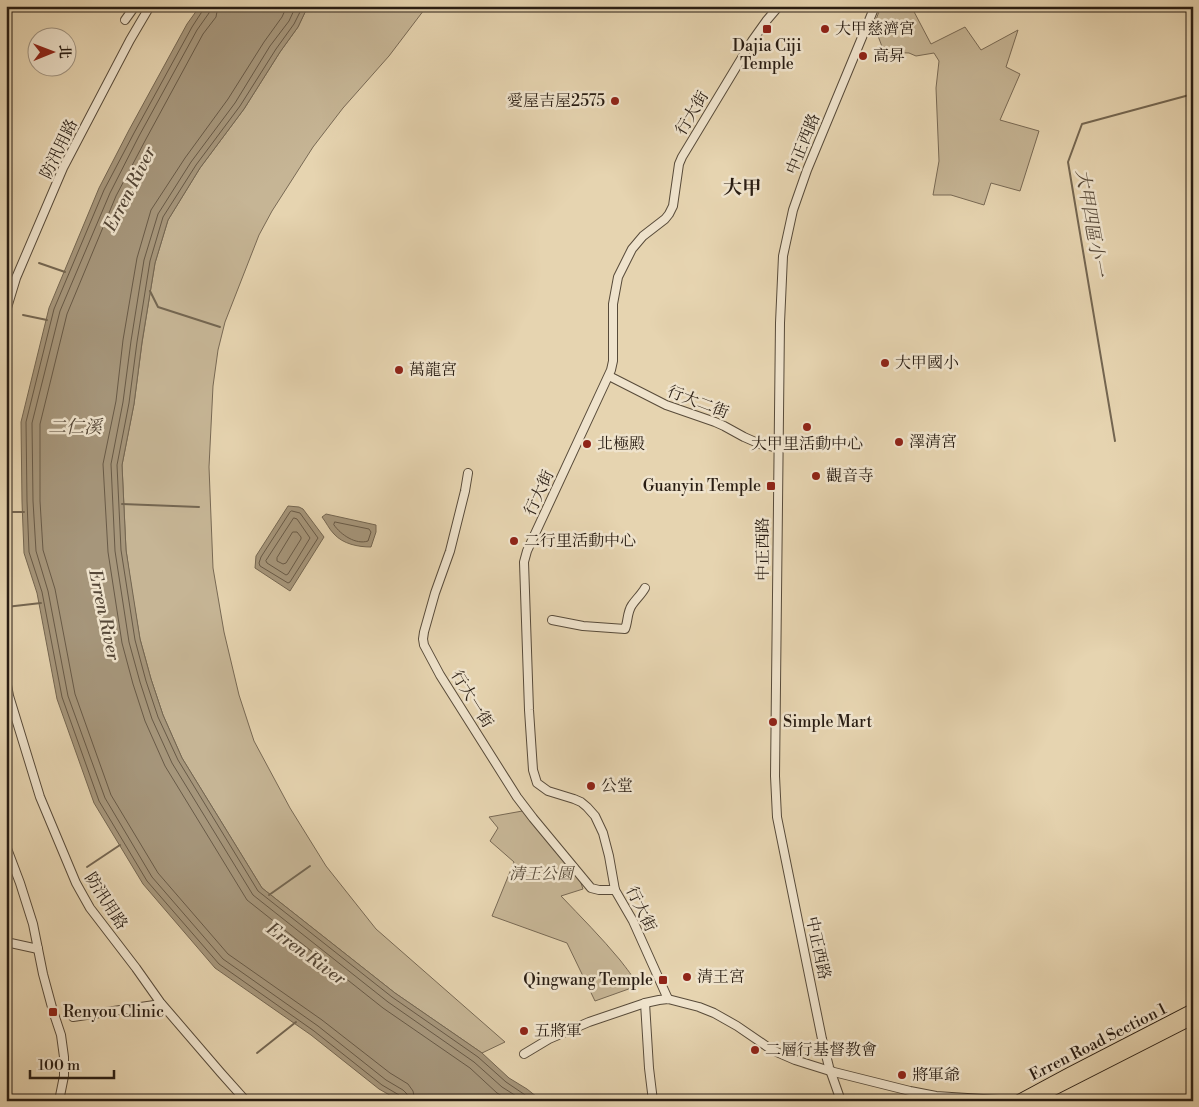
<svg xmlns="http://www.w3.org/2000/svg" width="1199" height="1107" font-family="'Libre Bodoni','Noto Serif TC',serif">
  <rect width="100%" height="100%" fill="#e6d4b0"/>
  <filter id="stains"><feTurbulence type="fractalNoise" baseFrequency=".004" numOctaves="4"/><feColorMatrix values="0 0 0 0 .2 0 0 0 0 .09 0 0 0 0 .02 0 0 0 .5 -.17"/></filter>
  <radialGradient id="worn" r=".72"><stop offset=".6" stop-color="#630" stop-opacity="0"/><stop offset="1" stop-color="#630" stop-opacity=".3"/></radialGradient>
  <g fill="#c6b595" stroke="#786954">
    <polygon points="308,6 427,6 389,56 343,108 313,147 297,172 272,211 259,235 225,322 218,350 213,386 209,467 213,568 224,632 239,695 254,741 290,808 326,866 376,929 505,1042 482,1053 395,993 262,888 182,758 163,715 151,679 140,639 132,592 126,550 122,465 134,404 142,343 155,263 168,220 200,168 244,109 280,52 298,27"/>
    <polygon points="881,6 887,6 889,9 897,6 911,6 931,44 965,27 981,50 1018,30 1006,67 1020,74 1000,120 1039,131 1020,191 991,183 984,205 951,195 933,195 939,161 936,88 939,61 934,53 916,56 909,53 884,52 874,25"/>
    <path d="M528,810L577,871L583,889L561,896C581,917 601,937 620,960C626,968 634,977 637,986L595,1001L567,943L492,916L514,862L490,841L498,828L489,817Z"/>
  </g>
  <g fill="#a6967b" stroke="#746651">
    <polygon points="200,6 308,6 298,27 280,52 244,109 200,168 168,220 155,263 142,342 134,404 122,465 126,550 140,639 151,679 163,715 182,758 262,888 395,993 482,1053 509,1078 527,1089 542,1101 400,1101 379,1089 311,1035 215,968 143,884 94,803 57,699 37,593 24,553 22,502 21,422 49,308 99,188 129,130 187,24"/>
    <polygon points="288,506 299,507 303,509 324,537 290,591 255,568 256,556"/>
    <path d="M326,514L376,525V532L371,547C358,547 343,544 334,534C329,529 326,522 322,517Z"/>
  </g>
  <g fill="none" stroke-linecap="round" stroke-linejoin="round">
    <g stroke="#685a47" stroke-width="1">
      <polyline points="204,6 203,10 192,27 134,133 104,190 54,309 26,422 27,501 29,552 42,592 62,697 99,801 147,881 219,964 314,1031 382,1085 399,1095 401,1098 401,1101"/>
      <polyline points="210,6 209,13 197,30 139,136 110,193 60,311 32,423 33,501 36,551 48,591 68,696 105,798 152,877 223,959 318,1026 386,1080 403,1090 407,1094 408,1101"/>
      <polyline points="218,6 216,17 203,34 146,139 116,196 67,314 40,424 40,501 43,550 55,589 75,694 111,795 158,873 228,954 322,1020 390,1073 408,1084 413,1091 415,1101"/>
      <polyline points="287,6 282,17 264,42 228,99 185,158 151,210 137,258 123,340 116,401 103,464 108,552 122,643 133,684 145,721 165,766 247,900 383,1008 470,1068 497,1093 510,1101"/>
      <polyline points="296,6 289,21 270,46 235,103 191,162 158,214 144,260 131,341 123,402 111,464 115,551 129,642 140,682 152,719 172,763 253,895 388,1002 474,1062 502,1087 524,1101"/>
      <polyline points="303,6 294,24 276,49 240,106 196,165 163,217 150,261 137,342 129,403 117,465 121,550 135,640 146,681 158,717 178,760 258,891 392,997 478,1057 506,1082 534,1101"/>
      <polygon points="292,511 300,513 318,538 290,582 288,583 260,566 259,563 261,557 290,512"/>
      <polygon points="294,518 297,519 310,538 288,574 286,575 267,563 266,561"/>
      <path d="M335,522L369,529L371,532L368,541C356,545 341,535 334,525Z"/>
      <polygon points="293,532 297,532 301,537 301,539 286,563 283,564 277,561 277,558"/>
    </g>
    <g stroke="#746651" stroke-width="2">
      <polyline points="39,263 65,272"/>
      <polyline points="150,291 158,307 220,327"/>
      <polyline points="23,315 47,320"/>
      <polyline points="1115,441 1068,162 1082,124 1193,94"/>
      <polyline points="122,504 199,507"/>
      <polyline points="6,512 24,512"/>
      <polyline points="6,607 41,603"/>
      <polyline points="87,867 120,845"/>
      <polyline points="269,895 310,866"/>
      <polyline points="257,1053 296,1022"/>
    </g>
    <defs>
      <g id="minor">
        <polyline points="125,20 135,6"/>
        <polyline points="6,311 16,278 63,168 130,40 150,6"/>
        <polyline points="609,376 666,405 715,422 724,426 744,437 760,444 779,448"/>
        <polyline points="468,473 465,491 450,551 435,593 424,632 423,639 424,645 440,675 517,797 533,818 591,888 599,890 615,890"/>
        <path d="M552,620L583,626L625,629C628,622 627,612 632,605C636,599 641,595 645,588"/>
        <polyline points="6,680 9,696 40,797 76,883 90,908 136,968 160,1002 221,1073 246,1101"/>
        <polyline points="6,846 20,883 33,924 43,974 53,1011 61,1035 64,1057 64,1076 59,1101"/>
        <polyline points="6,942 38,949"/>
        <polyline points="668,999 633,921 615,890 609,856 603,833 595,816 587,807 581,802 574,799 548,791 537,783 533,770 529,710 524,562 527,551 611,370 613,361 613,304 618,277 632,249 643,236 665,219 669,214 673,206 679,164 682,157 752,41 767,20 779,6"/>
        <polyline points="645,1003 649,1068 653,1101"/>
        <polyline points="73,1017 161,1004"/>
        <polyline points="524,1054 549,1039 589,1022 645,1003 659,1000 668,999 699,1007 714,1013 737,1026 772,1050 795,1060 830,1071 910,1091 936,1096 1014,1101"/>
        <polyline points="841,1101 829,1067 822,1039 777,817 775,776 780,323 783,256 793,210 807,170 875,6"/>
      </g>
      <g id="major">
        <polyline points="1017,1101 1069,1073 1193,1009"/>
        <polyline points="1032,1101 1193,1019"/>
      </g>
    </defs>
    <use href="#minor" stroke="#584b3a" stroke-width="10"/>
    <use href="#major" stroke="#291d13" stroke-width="12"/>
    <use href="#minor" stroke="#efe3cc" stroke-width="8"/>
    <use href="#major" stroke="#e6d4b0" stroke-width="10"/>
  </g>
  <g fill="#8f2418" stroke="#efe3cc" stroke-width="2">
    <rect x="762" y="24" width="10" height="10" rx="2.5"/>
    <circle cx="825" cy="29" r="5"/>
    <circle cx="863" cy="56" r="5"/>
    <circle cx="615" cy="101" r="5"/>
    <circle cx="885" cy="363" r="5"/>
    <circle cx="399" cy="370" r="5"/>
    <circle cx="807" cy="427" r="5"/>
    <circle cx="899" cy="442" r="5"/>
    <circle cx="587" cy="444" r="5"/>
    <circle cx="816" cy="476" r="5"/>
    <rect x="766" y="481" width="10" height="10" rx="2.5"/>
    <circle cx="514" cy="541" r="5"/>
    <circle cx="773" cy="722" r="5"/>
    <circle cx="591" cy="786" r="5"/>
    <circle cx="687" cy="977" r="5"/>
    <rect x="658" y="975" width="10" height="10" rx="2.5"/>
    <rect x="48" y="1007" width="10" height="10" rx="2.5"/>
    <circle cx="524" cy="1031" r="5"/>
    <circle cx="755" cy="1050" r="5"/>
    <circle cx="902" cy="1075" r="5"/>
  </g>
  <g text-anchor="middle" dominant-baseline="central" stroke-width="5" stroke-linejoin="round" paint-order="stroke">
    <g font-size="16" fill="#291d13" stroke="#efe3cc" text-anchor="start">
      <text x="835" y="29">大甲慈濟宮</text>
      <text x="767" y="46" text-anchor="middle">Dajia Ciji<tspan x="767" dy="18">Temple</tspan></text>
      <text x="873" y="56">高昇</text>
      <text x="605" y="101" text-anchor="end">愛屋吉屋2575</text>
      <text x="895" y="363">大甲國小</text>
      <text x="409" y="370">萬龍宮</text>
      <text x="909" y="442">澤清宮</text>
      <text x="597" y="444">北極殿</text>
      <text x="807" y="444" text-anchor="middle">大甲里活動中心</text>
      <text x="826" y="476">觀音寺</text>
      <text x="761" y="486" text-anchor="end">Guanyin Temple</text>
      <text x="524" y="541">二行里活動中心</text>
      <text x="783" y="722">Simple Mart</text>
      <text x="601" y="786">公堂</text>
      <text x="697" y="977">清王宮</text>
      <text x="653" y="980" text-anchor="end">Qingwang Temple</text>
      <text x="63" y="1012">Renyou Clinic</text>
      <text x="534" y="1031">五將軍</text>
      <text x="765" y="1050">二層行基督教會</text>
      <text x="912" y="1075">將軍爺</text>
    </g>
    <g font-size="16" fill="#291d13" stroke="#efe3cc">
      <text transform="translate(692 113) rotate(-59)">行大街</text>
      <text transform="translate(803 144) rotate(-68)">中正西路</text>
      <text transform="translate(59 149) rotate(-64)">防汛用路</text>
      <text transform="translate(698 402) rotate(21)">行大二街</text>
      <text transform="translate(539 493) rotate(-65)">行大街</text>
      <text transform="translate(763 549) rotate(-90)">中正西路</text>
      <text transform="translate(472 699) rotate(58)">行大一街</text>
      <text transform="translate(106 901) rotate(57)">防汛用路</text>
      <text transform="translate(641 909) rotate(64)">行大街</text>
      <text transform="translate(818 948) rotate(78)">中正西路</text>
      <text transform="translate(1098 1042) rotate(-27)">Erren Road Section 1</text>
    </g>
    <g font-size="16" font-style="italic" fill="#584b3a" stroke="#efe3cc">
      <text x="541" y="874">清王公園</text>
    </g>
    <g font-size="18" font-style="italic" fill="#554737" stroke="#efe3cc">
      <text transform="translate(130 189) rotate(-63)">Erren River</text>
      <text transform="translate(1091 223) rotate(80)">大甲四區小一</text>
      <text x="75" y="427">二仁溪</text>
      <text transform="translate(104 615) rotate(78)">Erren River</text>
      <text transform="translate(306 954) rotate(36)">Erren River</text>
    </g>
    <g font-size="19" font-weight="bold" fill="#291d13" stroke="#efe3cc">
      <text x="742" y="188">大甲</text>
    </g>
  </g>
  <rect width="1199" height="1107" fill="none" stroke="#e6d4b0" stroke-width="25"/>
  <rect x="8" y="8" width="1184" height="1092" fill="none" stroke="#291d13" stroke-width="2.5"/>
  <rect x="12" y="12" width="1174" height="1082" fill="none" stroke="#291d13"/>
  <g transform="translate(52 52) rotate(89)"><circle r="24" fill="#efe3cc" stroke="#a09482"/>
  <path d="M0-4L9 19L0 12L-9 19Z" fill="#8f2418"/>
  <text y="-8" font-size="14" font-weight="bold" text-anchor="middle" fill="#291d13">北</text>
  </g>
  <path d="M30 1070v8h84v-8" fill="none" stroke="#291d13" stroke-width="2.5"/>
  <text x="38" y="1070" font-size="15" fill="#291d13" stroke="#efe3cc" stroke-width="4" paint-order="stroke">100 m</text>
  <rect width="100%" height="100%" filter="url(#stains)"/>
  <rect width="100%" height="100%" fill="url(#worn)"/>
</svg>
